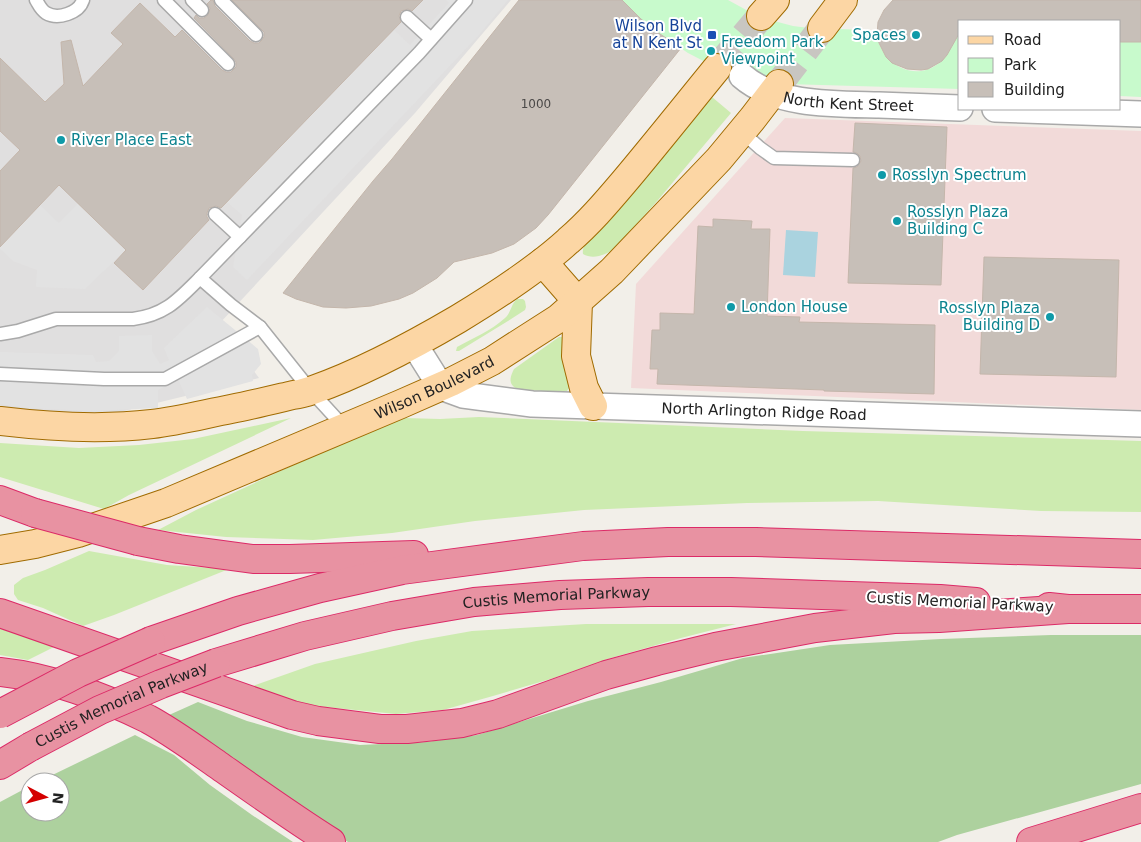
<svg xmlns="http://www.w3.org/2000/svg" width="1141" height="842" font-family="'DejaVu Sans',sans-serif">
  <rect width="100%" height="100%" fill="#f2efe9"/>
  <polygon fill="#e0dfdf" points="0,0 511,0 415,113 219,324 259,378 95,418 0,411"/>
  <polygon fill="#f2dad9" points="785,118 1141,131 1141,410 631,388 636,284"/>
  <g fill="#cdebb0">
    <path d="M712,97L731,113L658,200L614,249C605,255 593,260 583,254C581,243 597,232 604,224C641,183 675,139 712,97Z"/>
    <path d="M517,299H523L525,301L526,307L525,310L508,321L459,351H456L457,347C473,338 491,331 505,318C511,313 511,304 517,299Z"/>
    <path d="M559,337H564L570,385L569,388L567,391C557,391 521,392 514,387C508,382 511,375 514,369Z"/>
    <polygon points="479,417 803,431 1141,441 1141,512 1041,511 878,501 747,503 584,510 475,521 392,533 313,540 226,537 158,530 196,510 368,431 404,418 440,419"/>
    <polygon points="291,418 129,495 104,509 0,477 0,443 79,448 139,445 193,439"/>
    <polygon points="89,551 167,565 229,569 114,615 83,626 43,608 18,600 14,594 14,585 23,578 45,570"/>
    <polygon points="586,624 736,624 681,638 611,658 554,678 493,696 443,710 396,714 325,707 298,704 250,687 315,664 416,641 472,631"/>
    <polygon points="0,628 56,646 28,660 0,655"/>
  </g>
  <g fill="#add19e">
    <polygon points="1051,635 1141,635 1141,784 957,835 938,842 348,842 298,810 229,756 169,715 198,702 247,721 302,737 360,745 426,742 477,735 588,701 661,682 743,658 830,645 941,639"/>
    <polygon points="135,735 174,755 210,785 252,815 293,842 0,842 0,802 30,786 30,812 60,812 60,782 38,782"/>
  </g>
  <g fill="#c8facc">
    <path d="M622,0H728L750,12L774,21L793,26L809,28L869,30L877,35C882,64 914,83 939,63C946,57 950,44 955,35H960V89L786,84L732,73L717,68L688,53L660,34L641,19Z"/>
    <polygon points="1120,42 1141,42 1141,97 1120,96"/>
  </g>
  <g fill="#e2e2e2">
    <polygon points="446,0 508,0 478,36 247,280 233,267 242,215 227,202 394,30 410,45 449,3"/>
    <polygon points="78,203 126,250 85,289 36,287 37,270 13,261 0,249 0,247 40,205 59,223"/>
    <polygon points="207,307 258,349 261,364 252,375 253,381 187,399 178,379 158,390 158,408 93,411 25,408 0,404 0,352 93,355 96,362 109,361 119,351 119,336 152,335 152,351 160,364 169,360 164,348"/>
  </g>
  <polygon fill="#aad3df" points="786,230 818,232 815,277 783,275"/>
  <g fill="#c7bfb8" stroke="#c4b6ab">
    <polygon points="211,0 213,0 215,6 250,41 254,43 259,43 262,40 264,37 264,32 232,0 423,0 412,11 408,9 401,11 399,16 401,22 221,208 216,206 209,208 207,213 207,217 209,220 143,290 114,263 126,250 59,185 0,247 0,171 20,150 0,131 0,58 45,102 64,84 61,42 71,40 83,86 123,44 111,33 140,3 175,37 182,30 222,70 226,72 231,72 236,67 236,62 234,59 194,18 196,15 199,18 204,18 208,15 210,8 207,4"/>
    <polygon points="519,0 622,0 641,19 660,34 681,48 548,215 536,228 514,244 492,253 454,262 437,278 413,293 399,299 371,306 346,308 323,307 296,299 283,293 373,181 392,159"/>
    <polygon points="893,0 1141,0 1141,42 1120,42 1120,21 960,21 960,32 947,55 942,61 928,69 921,70 907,69 892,63 886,57 879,43 877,35 878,22 884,10"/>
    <polygon points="855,123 947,127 941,285 848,283 853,168 857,167 861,161 860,156 857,153 853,152"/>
    <polygon points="713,219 752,221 751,229 770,229 767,316 800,317 799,322 935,325 934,394 824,391 824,390 657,384 658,369 650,369 652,330 660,330 660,313 694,314 698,226 713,227"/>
    <polygon points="984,257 1119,260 1116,377 980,374"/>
  </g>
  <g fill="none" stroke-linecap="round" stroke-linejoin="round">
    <g stroke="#c8c6c1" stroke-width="28" stroke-dasharray="28 14" stroke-linecap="butt">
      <polyline points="717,68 761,16"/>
      <polyline points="779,84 822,28"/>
    </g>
    <defs>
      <g id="service">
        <path d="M36,0C39,5 41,10 46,13C58,20 79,13 83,0"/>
        <polyline points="164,0 228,64"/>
        <polyline points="192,0 202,10"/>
        <polyline points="221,0 256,35"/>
        <polyline points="407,17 431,39"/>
        <polyline points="742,132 760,148 774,158 853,160"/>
        <polyline points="215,214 240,237"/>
        <polyline points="200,278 419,53 466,0"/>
        <path d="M0,334L18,331L56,319H133C165,315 178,300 200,278L231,305L260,327L311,391L344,427"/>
        <polyline points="0,374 104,379 165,379 260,327"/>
      </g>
      <g id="minor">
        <path id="s1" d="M742,76C776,106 836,104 879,105C906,106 933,107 960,108"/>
        <polyline points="995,109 1141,114"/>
        <path id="s2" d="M414,344L441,387L463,395L478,397L532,404L1141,424"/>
      </g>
      <g id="primary">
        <polyline points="761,16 775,0"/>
        <polyline points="822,28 843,0"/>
        <polyline points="543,262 578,302 576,356 584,388 593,406"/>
        <path d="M0,421C50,427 101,430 152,424C178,421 205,414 231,409C252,405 272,400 293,395C300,394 307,392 313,390C364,372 412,346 458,319C496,296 535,271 568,241C589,223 606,203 623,183C655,145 686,106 717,68"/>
        <path id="s3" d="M0,550L35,544L78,533L166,503L401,404L451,382L492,361L559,318L612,271L719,159L753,118L779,84"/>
      </g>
      <g id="motorway">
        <polyline points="0,500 35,513"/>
        <polyline points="138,541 179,549 253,559 290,559 414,555"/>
        <polyline points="1049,607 1068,609 1141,609"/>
        <polyline points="0,613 292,715 318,721 380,729 407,729 462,723 498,714 606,675 657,661 715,647 815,628 894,619 939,618 1068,609"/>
        <polyline points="151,641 238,611 320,588 402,570 583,546 668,542 756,542 1141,554"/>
        <path id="s4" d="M216,663L305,636L392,616L474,602L560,595L648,592H731L940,599L976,602"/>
        <path d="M0,672C48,677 105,697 148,719C172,732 195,749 218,765C255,791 293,818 331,842"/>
        <polyline points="0,765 30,747"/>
        <polyline points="1031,842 1141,808"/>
      </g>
    </defs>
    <use href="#service" stroke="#a9a9a9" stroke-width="15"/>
    <use href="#minor" stroke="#a9a9a9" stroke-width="28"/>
    <use href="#primary" stroke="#a06b00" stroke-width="30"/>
    <use href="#motorway" stroke="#dc2a67" stroke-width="30"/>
    <use href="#service" stroke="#fff" stroke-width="12"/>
    <use href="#minor" stroke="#fff" stroke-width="25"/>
    <use href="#primary" stroke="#fcd6a4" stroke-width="28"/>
    <use href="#motorway" stroke="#e892a2" stroke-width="28"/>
    <defs>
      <g id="motorway-bridge">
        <polyline points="35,513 138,541"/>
        <polyline points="0,714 78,673 151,641"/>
        <path id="s5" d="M30,747L100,710L161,684L216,663"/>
      </g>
    </defs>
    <use href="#motorway-bridge" stroke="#dc2a67" stroke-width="30" stroke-linecap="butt"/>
    <use href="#motorway-bridge" stroke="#e892a2" stroke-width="28"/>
  </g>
  <rect fill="#1a4fb4" stroke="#fff" stroke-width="2" x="707" y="30" width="10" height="10" rx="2.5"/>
  <g fill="#0f9aa8" stroke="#fff" stroke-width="2">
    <circle cx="916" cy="35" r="5"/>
    <circle cx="711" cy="51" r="5"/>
    <circle cx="61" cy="140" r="5"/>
    <circle cx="882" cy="175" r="5"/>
    <circle cx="897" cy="221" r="5"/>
    <circle cx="731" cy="307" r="5"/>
    <circle cx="1050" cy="317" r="5"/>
  </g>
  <g text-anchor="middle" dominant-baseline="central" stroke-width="4" stroke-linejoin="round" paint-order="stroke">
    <g font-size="12" fill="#4b4948">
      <text x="536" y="104">1000</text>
    </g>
    <g font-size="15" fill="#164399" stroke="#fff" text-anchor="end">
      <text x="702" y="26">Wilson Blvd<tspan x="702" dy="17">at N Kent St</tspan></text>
    </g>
    <g font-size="15" fill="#0d838f" stroke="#fff" text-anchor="start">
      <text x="906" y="35" text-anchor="end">Spaces</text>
      <text x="721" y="42">Freedom Park<tspan x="721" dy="17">Viewpoint</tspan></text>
      <text x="71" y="140">River Place East</text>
      <text x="892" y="175">Rosslyn Spectrum</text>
      <text x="907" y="212">Rosslyn Plaza<tspan x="907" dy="17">Building C</tspan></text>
      <text x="741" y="307">London House</text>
      <text x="1040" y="308" text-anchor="end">Rosslyn Plaza<tspan x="1040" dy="17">Building D</tspan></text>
    </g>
    <g font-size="15" fill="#222" stroke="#fff">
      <text stroke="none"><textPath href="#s1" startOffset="112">North Kent Street</textPath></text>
      <text stroke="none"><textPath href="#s3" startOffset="465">Wilson Boulevard</textPath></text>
      <text stroke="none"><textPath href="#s2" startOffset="376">North Arlington Ridge Road</textPath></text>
      <text stroke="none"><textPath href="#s4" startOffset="348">Custis Memorial Parkway</textPath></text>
      <text transform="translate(960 602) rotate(3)">Custis Memorial Parkway</text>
      <text stroke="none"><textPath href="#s5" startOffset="101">Custis Memorial Parkway</textPath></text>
    </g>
  </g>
  <rect x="958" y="20" width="162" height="90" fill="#ffffff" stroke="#a7a7a7"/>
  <rect x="968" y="36" width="25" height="8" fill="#fcd6a4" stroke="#a7a7a7"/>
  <text x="1004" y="45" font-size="15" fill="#222222">Road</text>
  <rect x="968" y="58" width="25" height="15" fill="#c8facc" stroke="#a7a7a7"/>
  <text x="1004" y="70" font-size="15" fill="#222222">Park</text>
  <rect x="968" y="82" width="25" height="15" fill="#c7bfb8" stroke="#a7a7a7"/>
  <text x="1004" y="95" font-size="15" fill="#222222">Building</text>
  <g transform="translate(45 797) rotate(96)"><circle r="24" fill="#ffffff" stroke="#a7a7a7"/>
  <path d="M0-4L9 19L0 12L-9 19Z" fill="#d40000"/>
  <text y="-8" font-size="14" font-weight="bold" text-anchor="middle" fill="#222222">N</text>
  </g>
</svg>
